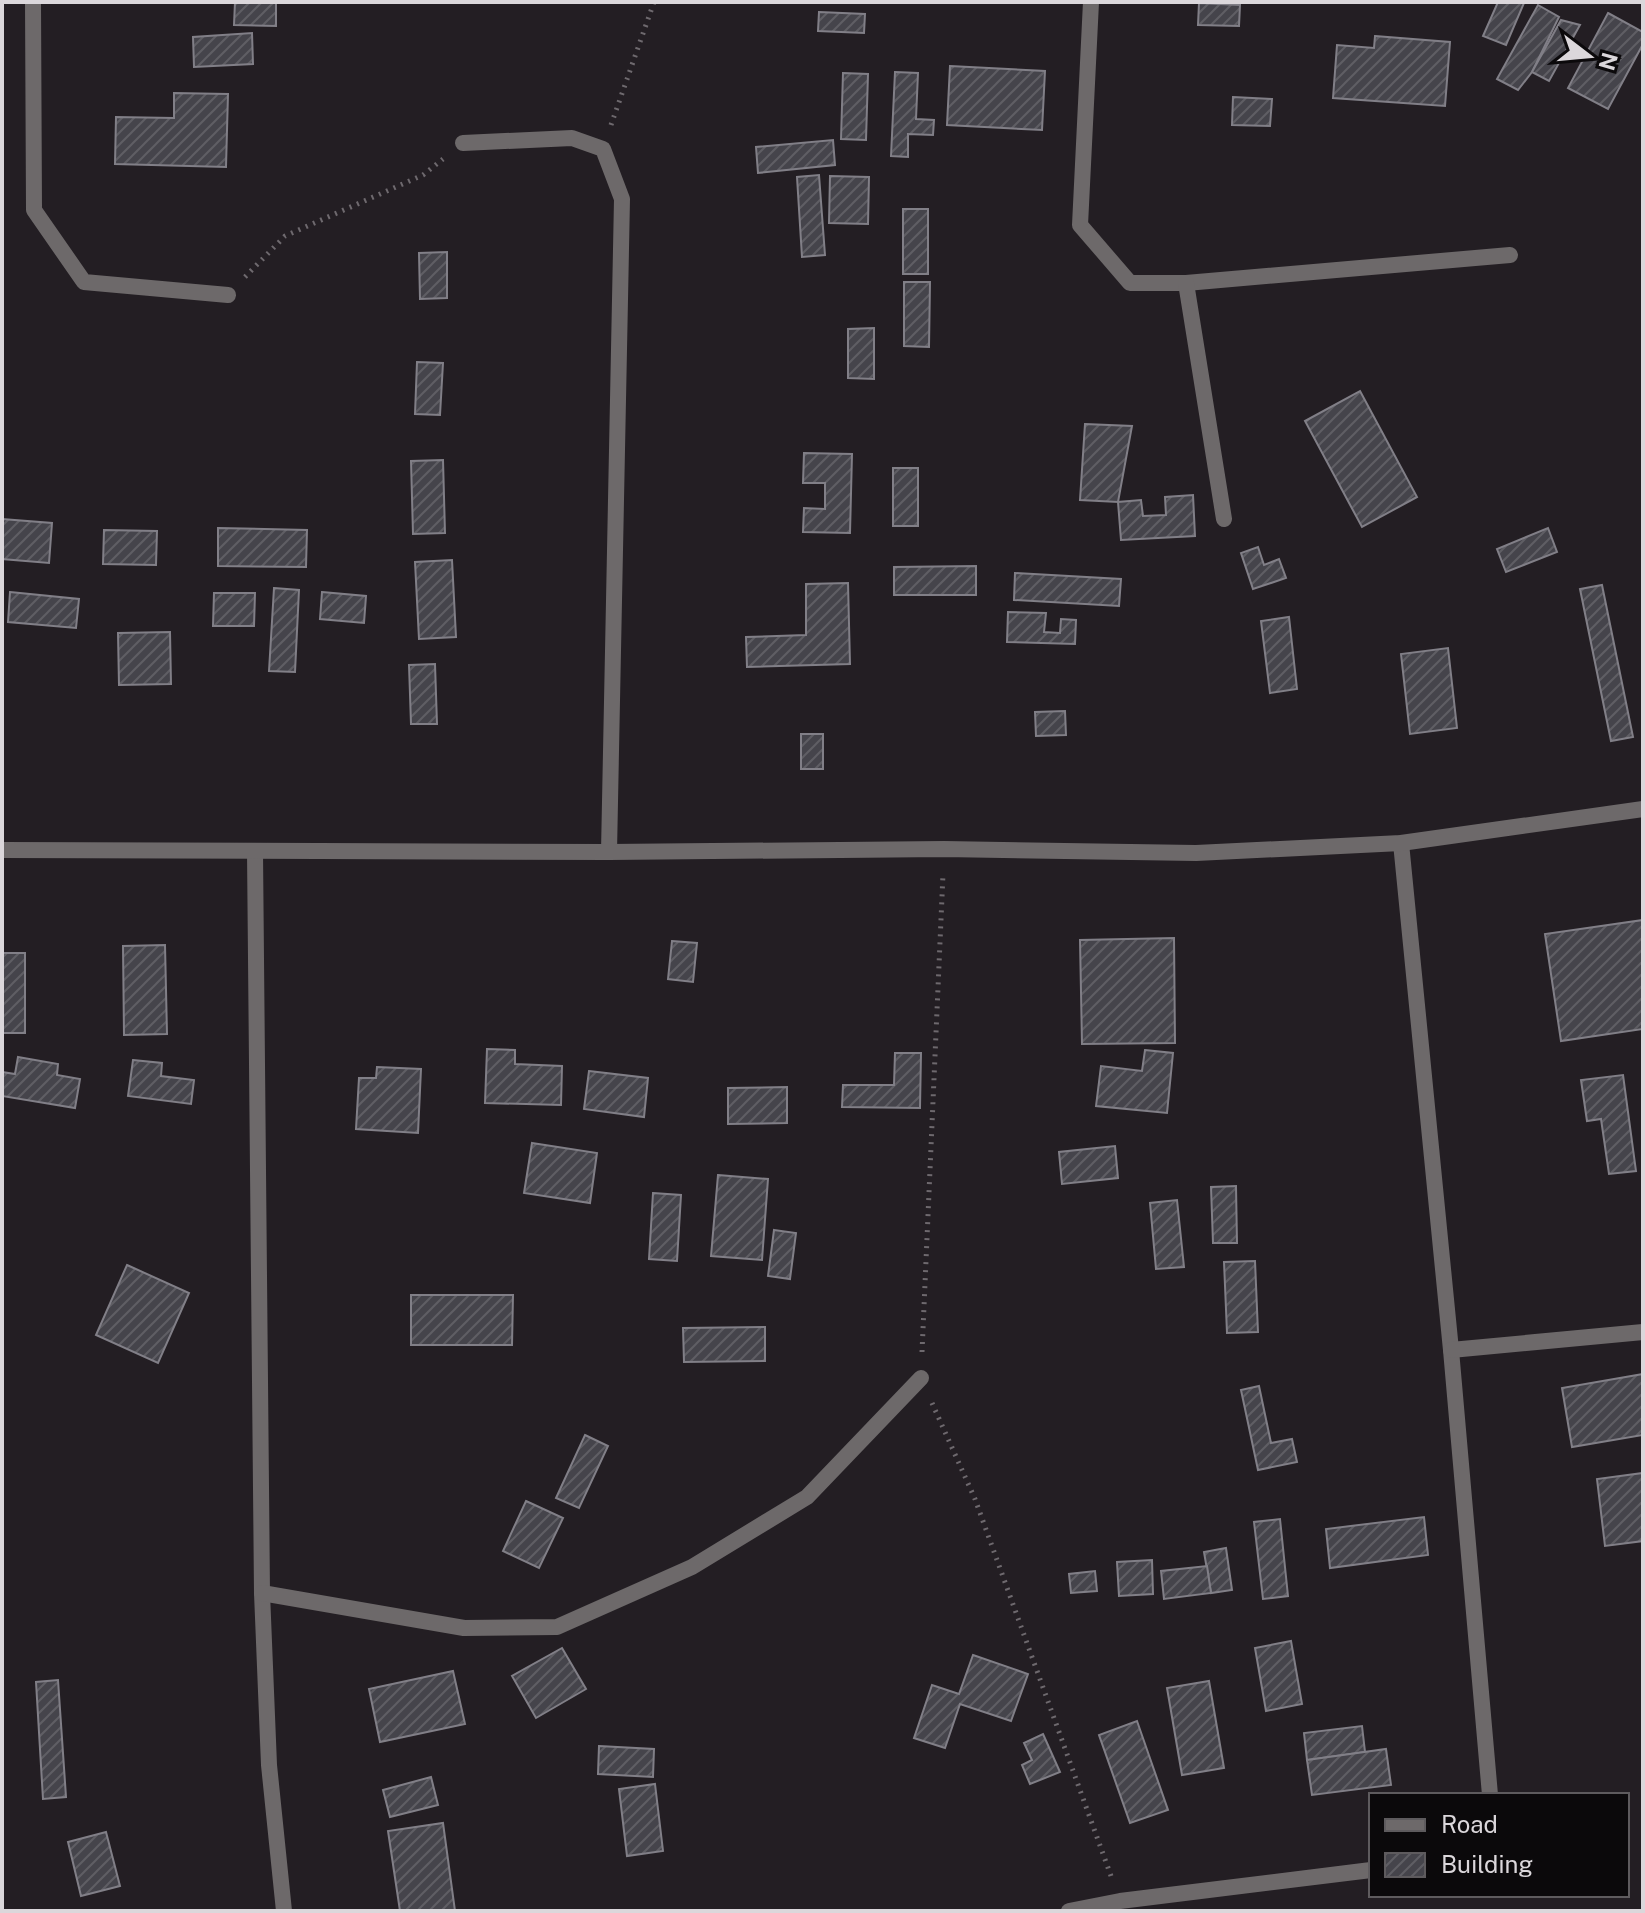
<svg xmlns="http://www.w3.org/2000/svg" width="1645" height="1913" font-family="'Public Sans',sans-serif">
  <defs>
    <pattern id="building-hatch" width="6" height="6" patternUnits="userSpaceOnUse" patternTransform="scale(2)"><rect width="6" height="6" fill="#45444b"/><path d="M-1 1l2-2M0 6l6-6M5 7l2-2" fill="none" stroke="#5f5e64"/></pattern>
  </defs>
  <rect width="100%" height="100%" fill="#231e23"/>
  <g fill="url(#building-hatch)" stroke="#817f87" stroke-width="2">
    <polygon points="235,2 276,2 276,26 234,25"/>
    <polygon points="1498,2 1524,3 1506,45 1483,36"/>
    <polygon points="1199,3 1240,5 1239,26 1198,25"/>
    <polygon points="1538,5 1559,17 1532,72 1518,90 1497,79"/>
    <polygon points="819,12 865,14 864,33 818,31"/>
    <polygon points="1608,13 1643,32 1643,44 1608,109 1568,88"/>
    <polygon points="1561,20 1580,25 1549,81 1532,72"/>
    <polygon points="252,33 253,64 194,67 193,37"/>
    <polygon points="1375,36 1450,42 1445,106 1333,98 1337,45 1374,48"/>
    <polygon points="950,66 1045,71 1042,130 947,125"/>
    <polygon points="895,72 918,73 916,119 934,120 933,135 908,134 908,157 891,156"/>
    <polygon points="843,73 868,74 866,140 841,139"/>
    <polygon points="174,93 228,94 226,167 115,164 116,117 174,118"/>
    <polygon points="1233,97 1272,99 1270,126 1232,125"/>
    <polygon points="833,140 835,165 758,173 756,147"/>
    <polygon points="819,175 825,255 802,257 797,177"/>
    <polygon points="830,176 869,177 868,224 829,223"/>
    <rect x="903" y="209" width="25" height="65"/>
    <polygon points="447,252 447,298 420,299 419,253"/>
    <polygon points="904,282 930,282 929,347 904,346"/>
    <polygon points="874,328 874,379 848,378 848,329"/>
    <polygon points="417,362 443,363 440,415 415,414"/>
    <polygon points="1360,391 1417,497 1362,527 1305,421"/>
    <polygon points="1085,424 1132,426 1118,502 1080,500"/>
    <polygon points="804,453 852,454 850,533 803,532 804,508 825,509 825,483 803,483"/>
    <polygon points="443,460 445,533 413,534 411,461"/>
    <rect x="893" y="468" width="25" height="58"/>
    <polygon points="1193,495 1195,536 1121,540 1118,502 1141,500 1143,516 1166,515 1165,497"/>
    <polygon points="2,519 52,523 49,563 2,559"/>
    <polygon points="218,528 307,530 306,567 218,566"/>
    <polygon points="1548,528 1557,552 1506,572 1497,549"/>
    <polygon points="104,530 157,531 156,565 103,564"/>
    <polygon points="1258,547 1264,565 1279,559 1286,578 1253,589 1241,553"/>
    <polygon points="452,560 456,637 419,639 415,562"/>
    <polygon points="976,566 976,595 894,595 894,567"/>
    <polygon points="1015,573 1121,579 1119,606 1014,600"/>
    <polygon points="848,583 850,664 747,667 746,637 806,635 806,584"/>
    <polygon points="1602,585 1633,737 1611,741 1580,589"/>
    <polygon points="274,588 299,590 295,672 269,671"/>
    <polygon points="10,592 79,599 76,628 8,622"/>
    <polygon points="322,592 366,596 364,623 320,619"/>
    <polygon points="214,593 255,593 254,626 213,626"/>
    <polygon points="1008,612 1046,613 1044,632 1060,633 1061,619 1076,620 1075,644 1007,642"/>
    <polygon points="1289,617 1297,689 1270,693 1261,621"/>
    <polygon points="170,632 171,684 119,685 118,633"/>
    <polygon points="1448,648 1457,728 1410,734 1401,654"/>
    <polygon points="435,664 437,724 411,724 409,665"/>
    <polygon points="1065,711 1066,735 1036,736 1035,712"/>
    <rect x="801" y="734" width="22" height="35"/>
    <polygon points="1643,920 1643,1029 1561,1041 1545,934"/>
    <polygon points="1174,938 1175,1043 1082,1044 1080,940"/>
    <polygon points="672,941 697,943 693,982 668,979"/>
    <polygon points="165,945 167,1034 124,1035 123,946"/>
    <rect x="2" y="953" width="23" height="80"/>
    <polygon points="487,1049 515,1050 515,1064 562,1066 561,1105 485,1103"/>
    <polygon points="1145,1050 1173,1053 1167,1113 1096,1106 1101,1066 1142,1071"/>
    <polygon points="895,1053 921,1053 920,1108 842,1107 843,1085 894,1085"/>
    <polygon points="18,1057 58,1064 57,1075 80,1079 75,1108 2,1096 2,1072 15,1074"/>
    <polygon points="133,1060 162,1063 161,1076 194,1080 191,1104 128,1096"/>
    <polygon points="377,1067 421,1069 418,1133 356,1129 359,1078 376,1078"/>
    <polygon points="589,1071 648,1078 644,1117 584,1109"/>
    <polygon points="1623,1075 1636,1171 1609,1174 1601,1119 1587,1121 1581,1080"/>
    <polygon points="787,1087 787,1123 728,1124 728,1088"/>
    <polygon points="532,1143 597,1153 590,1203 524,1193"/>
    <polygon points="1115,1146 1118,1178 1062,1184 1059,1152"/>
    <polygon points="718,1175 768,1179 762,1260 711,1256"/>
    <polygon points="1236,1186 1237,1243 1213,1243 1211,1187"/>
    <polygon points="653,1193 681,1195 677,1261 649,1259"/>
    <polygon points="1177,1200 1184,1267 1156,1269 1150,1203"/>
    <polygon points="774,1230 796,1233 790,1279 768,1276"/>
    <polygon points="1255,1261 1258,1332 1227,1333 1224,1262"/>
    <polygon points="127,1265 189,1293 158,1363 96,1335"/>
    <polygon points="411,1295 513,1295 512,1345 411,1345"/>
    <polygon points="765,1327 765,1361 684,1362 683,1328"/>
    <polygon points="1643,1374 1643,1435 1572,1447 1562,1388"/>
    <polygon points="1259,1386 1271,1443 1292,1439 1297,1462 1258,1470 1241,1390"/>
    <polygon points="585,1435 608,1446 579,1508 556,1498"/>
    <polygon points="1643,1473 1643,1541 1605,1546 1597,1479"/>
    <polygon points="526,1501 563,1518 539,1568 503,1551"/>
    <polygon points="1424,1517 1428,1555 1330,1568 1326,1529"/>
    <polygon points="1280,1519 1288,1596 1263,1599 1254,1522"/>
    <polygon points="1226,1548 1232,1590 1211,1593 1204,1552"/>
    <polygon points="1152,1560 1153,1594 1119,1596 1117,1562"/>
    <polygon points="1207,1566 1211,1593 1164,1599 1161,1571"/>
    <polygon points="1095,1571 1097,1591 1071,1593 1069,1574"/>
    <polygon points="1291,1641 1302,1704 1266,1711 1255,1648"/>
    <polygon points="562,1648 586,1689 536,1718 512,1676"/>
    <polygon points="973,1655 1028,1674 1011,1721 960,1704 945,1748 914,1738 932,1685 959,1694"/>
    <polygon points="453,1671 465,1724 380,1742 369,1689"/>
    <polygon points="58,1680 66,1797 43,1799 36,1682"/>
    <polygon points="1209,1681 1224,1768 1182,1775 1167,1688"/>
    <polygon points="1137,1721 1168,1810 1130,1823 1099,1735"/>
    <polygon points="1362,1726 1365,1752 1307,1760 1304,1733"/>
    <polygon points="1043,1734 1060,1772 1030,1784 1022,1765 1032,1760 1024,1743"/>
    <polygon points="599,1746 654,1749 653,1777 598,1774"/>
    <polygon points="1386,1749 1391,1785 1312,1795 1307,1760"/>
    <polygon points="431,1777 438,1805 390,1817 383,1790"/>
    <polygon points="655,1784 663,1851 627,1856 619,1789"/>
    <polygon points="443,1823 455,1911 400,1911 388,1831"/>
    <polygon points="106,1832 120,1886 81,1896 68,1842"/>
  </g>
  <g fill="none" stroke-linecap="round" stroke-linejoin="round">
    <g stroke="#6e696e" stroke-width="5" stroke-dasharray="2 6" stroke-linecap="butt">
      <polyline points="611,125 654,2"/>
      <polyline points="245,277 285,236 423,175 443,159"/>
      <polyline points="922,1352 943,874"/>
      <polyline points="932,1403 975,1499 1111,1876"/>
    </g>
    <g stroke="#6d696a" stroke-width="16">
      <polyline points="33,2 34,210 84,282 228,295"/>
      <polyline points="1091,2 1080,225 1130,283 1186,283 1510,255"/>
      <polyline points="463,143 572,138 603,149 622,199 609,852"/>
      <polyline points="1186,283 1224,519"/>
      <polyline points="1401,843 1451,1350 1490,1795"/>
      <polyline points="255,852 262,1593 269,1765 284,1911"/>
      <polyline points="1451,1350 1643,1332"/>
      <polyline points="262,1593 464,1628 557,1627 692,1567 807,1497 921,1378"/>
      <polyline points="1069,1911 1120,1901 1371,1870"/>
    </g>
    <polyline stroke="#6d696a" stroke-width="16" points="2,850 609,852 944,849 1196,853 1401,843 1643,809"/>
  </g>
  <rect width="1645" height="1913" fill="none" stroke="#dbd7db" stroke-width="8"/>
  <rect x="1369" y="1793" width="260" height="104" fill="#0b090b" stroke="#5e5b5e" stroke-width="2"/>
  <rect x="1385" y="1819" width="40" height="12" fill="#6d696a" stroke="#5e5b5e" stroke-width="2"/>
  <text x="1441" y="1833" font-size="24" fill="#dbd7db">Road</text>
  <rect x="1385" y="1853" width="40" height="24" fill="url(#building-hatch)" stroke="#5e5b5e" stroke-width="2"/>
  <text x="1441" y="1873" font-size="24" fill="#dbd7db">Building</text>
  <g transform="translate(1589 56) rotate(106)" stroke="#0b090b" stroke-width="6" paint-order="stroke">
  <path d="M0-6L14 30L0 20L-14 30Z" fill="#dbd7db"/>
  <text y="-12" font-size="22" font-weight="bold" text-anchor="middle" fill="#dbd7db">N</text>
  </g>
</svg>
